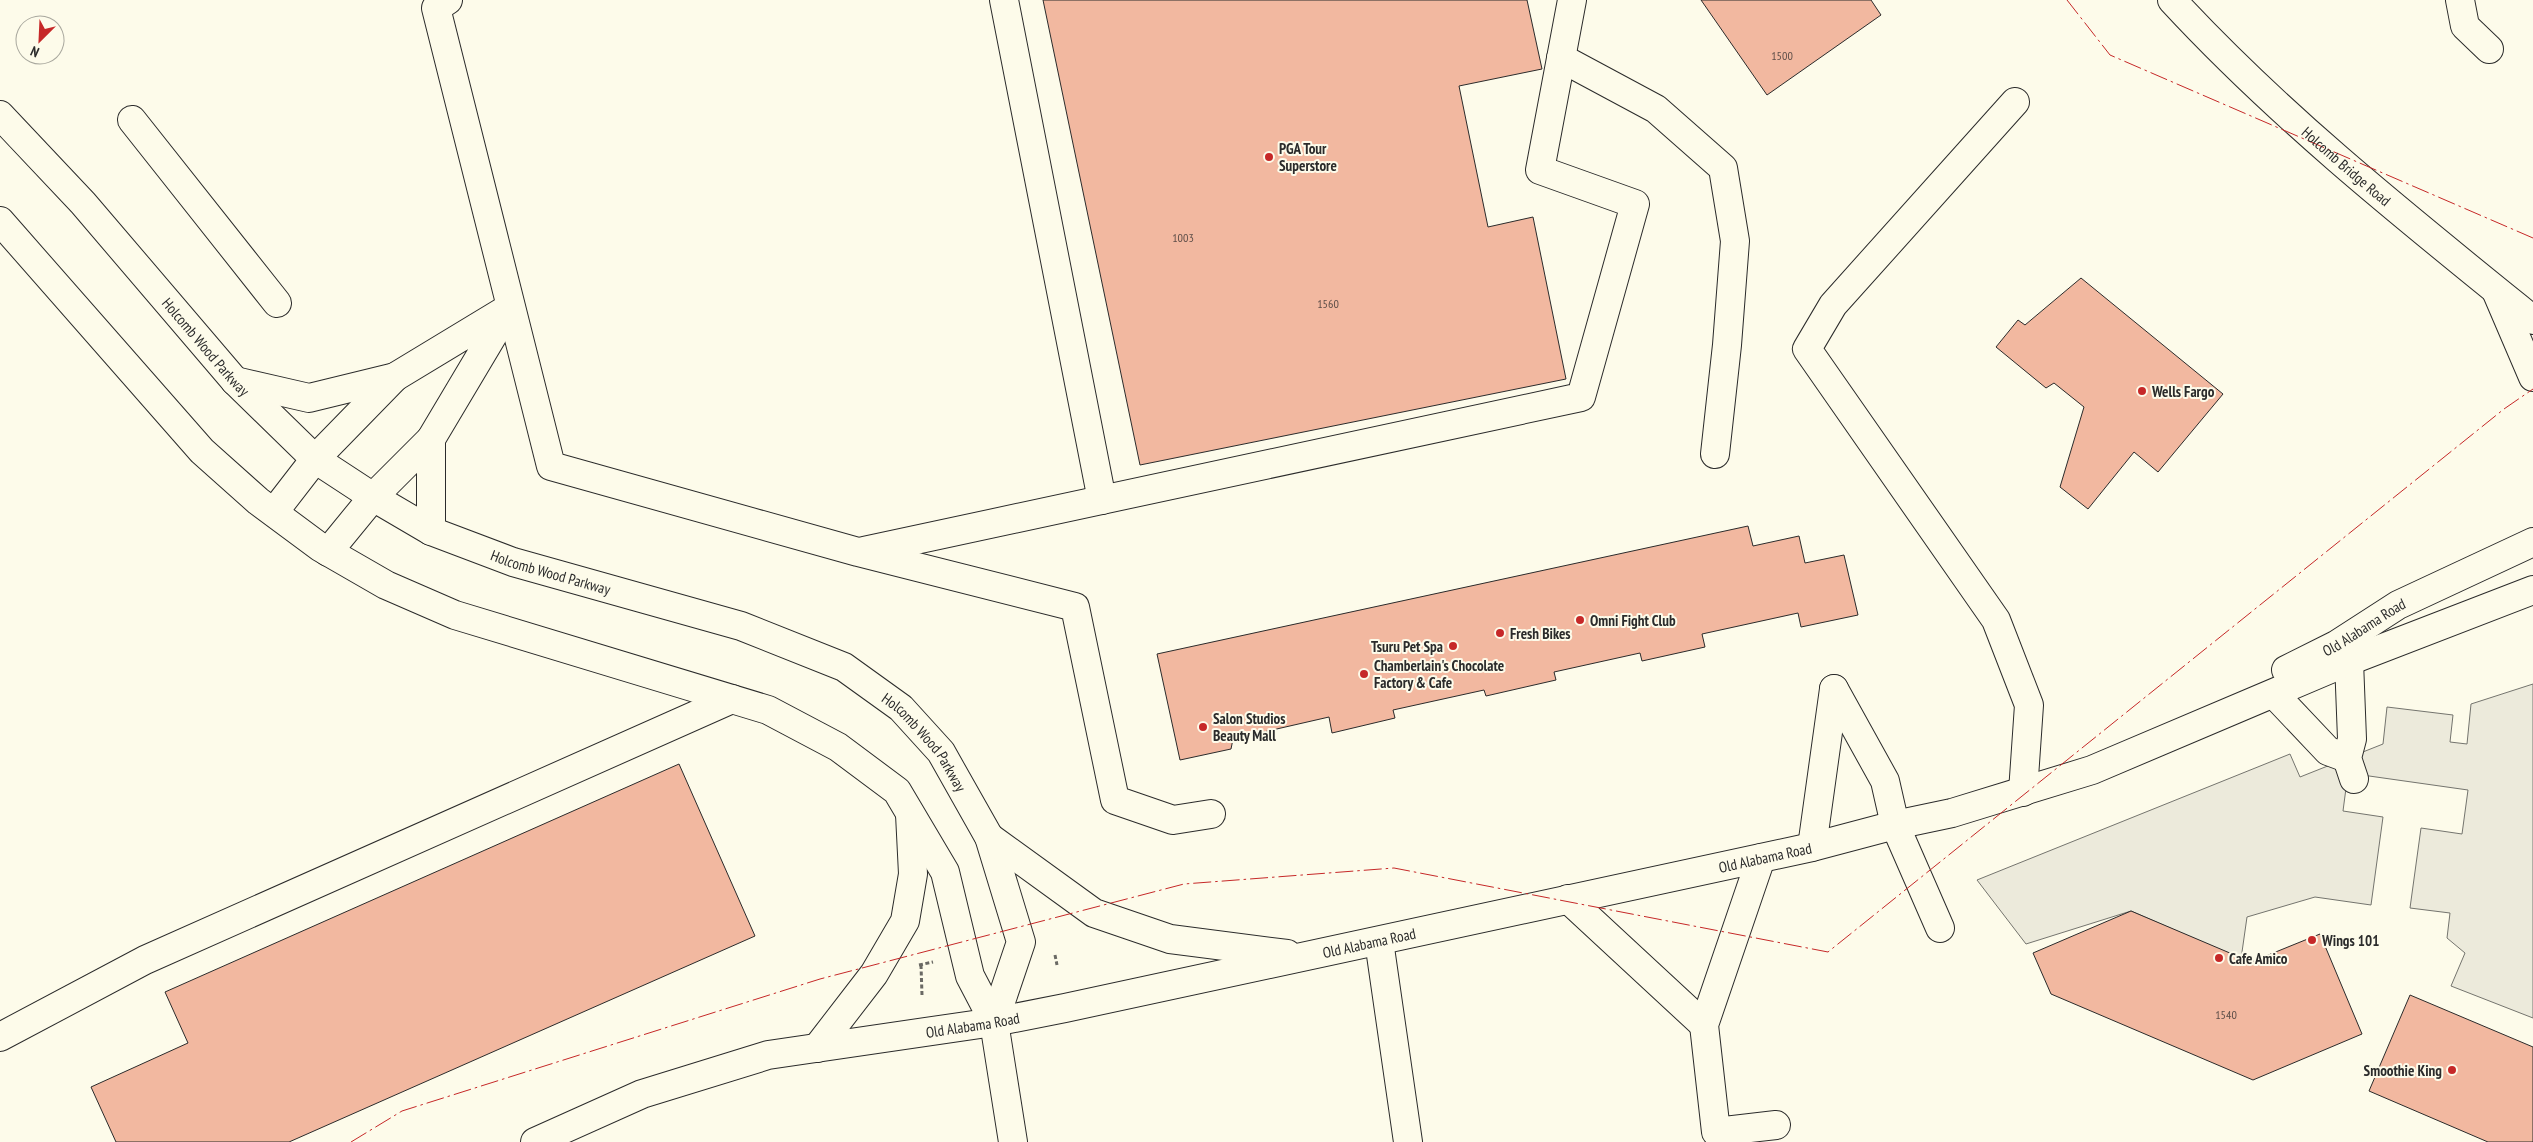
<svg xmlns="http://www.w3.org/2000/svg" width="2533" height="1142" font-family="'PT Sans Narrow',sans-serif">
  <rect width="100%" height="100%" fill="#fdfbea"/>
  <polygon fill="#eceadb" stroke="#74746e" points="2533,684 2533,1018 2451,986 2465,953 2447,938 2450,913 2410,908 2421,828 2462,834 2468,790 2348,773 2343,811 2383,817 2371,905 2315,897 2247,917 2241,959 2131,911 2026,944 1977,880 2290,754 2300,777 2383,744 2387,707 2453,715 2450,742 2467,744 2471,704"/>
  <g fill="#f2b8a0" stroke="#2b2b2b">
    <polygon points="1043,0 1527,0 1542,69 1459,86 1488,227 1533,217 1566,379 1140,465"/>
    <polygon points="1701,0 1871,0 1881,15 1767,95"/>
    <polygon points="2081,278 2223,394 2158,472 2134,452 2088,509 2060,487 2084,407 2054,383 2046,388 1996,347 2018,320 2025,325"/>
    <polygon points="1748,526 1753,546 1799,536 1805,563 1844,555 1858,615 1801,627 1798,613 1702,634 1705,647 1642,661 1640,653 1554,672 1556,680 1486,696 1484,690 1393,710 1395,718 1332,733 1329,717 1233,739 1231,749 1180,760 1157,654"/>
    <polygon points="679,764 755,936 289,1142 116,1142 91,1087 188,1043 165,992"/>
    <polygon points="2131,911 2251,962 2320,934 2362,1034 2253,1080 2051,994 2033,953"/>
    <polygon points="2410,995 2533,1047 2533,1142 2488,1142 2369,1091"/>
  </g>
  <g fill="none" stroke-linecap="round" stroke-linejoin="round">
    <defs>
      <g id="minor">
        <polyline points="448,0 436,8 551,466 858,552 1075,607 1115,800 1173,820 1211,814"/>
        <polyline points="1004,0 1102,500"/>
        <polyline points="2460,0 2465,26 2489,49"/>
        <polyline points="1561,58 1656,109 1723,168 1735,241 1727,345 1715,454"/>
        <polyline points="2015,102 1833,305 1807,349 1996,620 2029,705 2023,792"/>
        <path id="s1" d="M0,115L83,203L235,381L315,459L373,497L431,531L513,562L741,626L844,667L901,708L941,752L989,837L1021,942L994,1022"/>
        <polyline points="132,120 277,303"/>
        <polyline points="0,221 202,451 258,501 320,547 386,585 455,615 768,710 838,747 897,791 945,872 970,976 994,1022 1013,1142"/>
        <polyline points="235,381 309,398 395,377 509,308 431,439 431,531"/>
        <polyline points="274,512 315,459 395,377"/>
        <polyline points="864,551 1581,397 1635,204 1540,170 1572,0"/>
        <polyline points="328,552 373,497 431,439"/>
        <polyline points="2349,661 2352,739 2347,758 2354,779"/>
        <polyline points="1834,689 1885,781 1895,825 1940,928"/>
        <polyline points="2274,694 2328,751 2347,758"/>
        <polyline points="1812,847 1834,689"/>
        <polyline points="1761,858 1704,1025 1716,1132 1776,1125"/>
        <polyline points="1568,899 1704,1025"/>
        <polyline points="1379,941 1408,1142"/>
        <polyline points="0,1037 145,960 732,699"/>
      </g>
      <g id="major">
        <path id="s2" d="M2172,0C2281,118 2408,219 2533,320"/>
        <polyline points="2497,293 2533,377"/>
        <path id="s3" d="M2286,670L2336,645L2398,605L2533,542"/>
        <polyline points="989,837 1094,913 1170,939 1287,954"/>
        <polyline points="817,1048 874,974 905,921 913,874 910,814"/>
        <path id="s4" d="M535,1142L642,1094L768,1055L994,1022L1065,1008L1812,847L1895,825L1952,813L2092,770L2349,661L2533,590"/>
      </g>
    </defs>
    <use href="#minor" stroke="#2b2b2b" stroke-width="30"/>
    <use href="#major" stroke="#2b2b2b" stroke-width="30"/>
    <g stroke="#6a6964" stroke-width="3" stroke-dasharray="4 2.5" stroke-linecap="butt">
      <polyline points="1055,955 1057,965"/>
      <polyline points="919,965 933,962"/>
      <polyline points="921,965 922,995"/>
    </g>
    <use href="#minor" stroke="#fdfbea" stroke-width="28"/>
    <use href="#major" stroke="#fdfbea" stroke-width="28"/>
    <g stroke="#c62828" stroke-width="1" stroke-dasharray="18 4 2.5 4" stroke-linecap="butt">
      <polyline points="2067,0 2110,55 2533,238"/>
      <polyline points="351,1142 402,1111 820,979 1184,884 1394,868 1828,952 2504,409 2533,389"/>
    </g>
  </g>
  <g fill="#c62828" stroke="#fdfbea" stroke-width="2">
    <circle cx="1269" cy="157" r="5"/>
    <circle cx="2142" cy="391" r="5"/>
    <circle cx="1580" cy="620" r="5"/>
    <circle cx="1500" cy="633" r="5"/>
    <circle cx="1453" cy="646" r="5"/>
    <circle cx="1364" cy="674" r="5"/>
    <circle cx="1203" cy="727" r="5"/>
    <circle cx="2312" cy="940" r="5"/>
    <circle cx="2219" cy="958" r="5"/>
    <circle cx="2452" cy="1070" r="5"/>
  </g>
  <g text-anchor="middle" dominant-baseline="central" stroke-width="4" stroke-linejoin="round" paint-order="stroke">
    <g font-size="12" fill="#5d4e48">
      <text x="1782" y="55">1500</text>
      <text x="1183" y="237">1003</text>
      <text x="1328" y="303">1560</text>
      <text x="2226" y="1014">1540</text>
    </g>
    <g font-size="15" font-weight="bold" fill="#2b2b2b" stroke="#fdfbea" text-anchor="start">
      <text x="1279" y="148">PGA Tour<tspan x="1279" dy="17">Superstore</tspan></text>
      <text x="2152" y="391">Wells Fargo</text>
      <text x="1590" y="620">Omni Fight Club</text>
      <text x="1510" y="633">Fresh Bikes</text>
      <text x="1443" y="646" text-anchor="end">Tsuru Pet Spa</text>
      <text x="1374" y="665">Chamberlain's Chocolate<tspan x="1374" dy="17">Factory &amp; Cafe</tspan></text>
      <text x="1213" y="718">Salon Studios<tspan x="1213" dy="17">Beauty Mall</tspan></text>
      <text x="2322" y="940">Wings 101</text>
      <text x="2229" y="958">Cafe Amico</text>
      <text x="2442" y="1070" text-anchor="end">Smoothie King</text>
    </g>
    <g font-size="15" fill="#2b2b2b" stroke="#fdfbea">
      <text stroke="none"><textPath href="#s2" startOffset="241">Holcomb Bridge Road</textPath></text>
      <text stroke="none"><textPath href="#s1" startOffset="310">Holcomb Wood Parkway</textPath></text>
      <text stroke="none"><textPath href="#s1" startOffset="730">Holcomb Wood Parkway</textPath></text>
      <text stroke="none"><textPath href="#s3" startOffset="89">Old Alabama Road</textPath></text>
      <text stroke="none"><textPath href="#s1" startOffset="1150">Holcomb Wood Parkway</textPath></text>
      <text stroke="none"><textPath href="#s4" startOffset="1266">Old Alabama Road</textPath></text>
      <text stroke="none"><textPath href="#s4" startOffset="861">Old Alabama Road</textPath></text>
      <text stroke="none"><textPath href="#s4" startOffset="456">Old Alabama Road</textPath></text>
    </g>
  </g>
  <g transform="translate(40 40) rotate(204)"><circle r="24" fill="#fdfbea" stroke="#a9a89e"/>
  <path d="M0-4L9 19L0 12L-9 19Z" fill="#c62828"/>
  <text y="-8" font-size="14" font-weight="bold" text-anchor="middle" fill="#2b2b2b">N</text>
  </g>
</svg>
